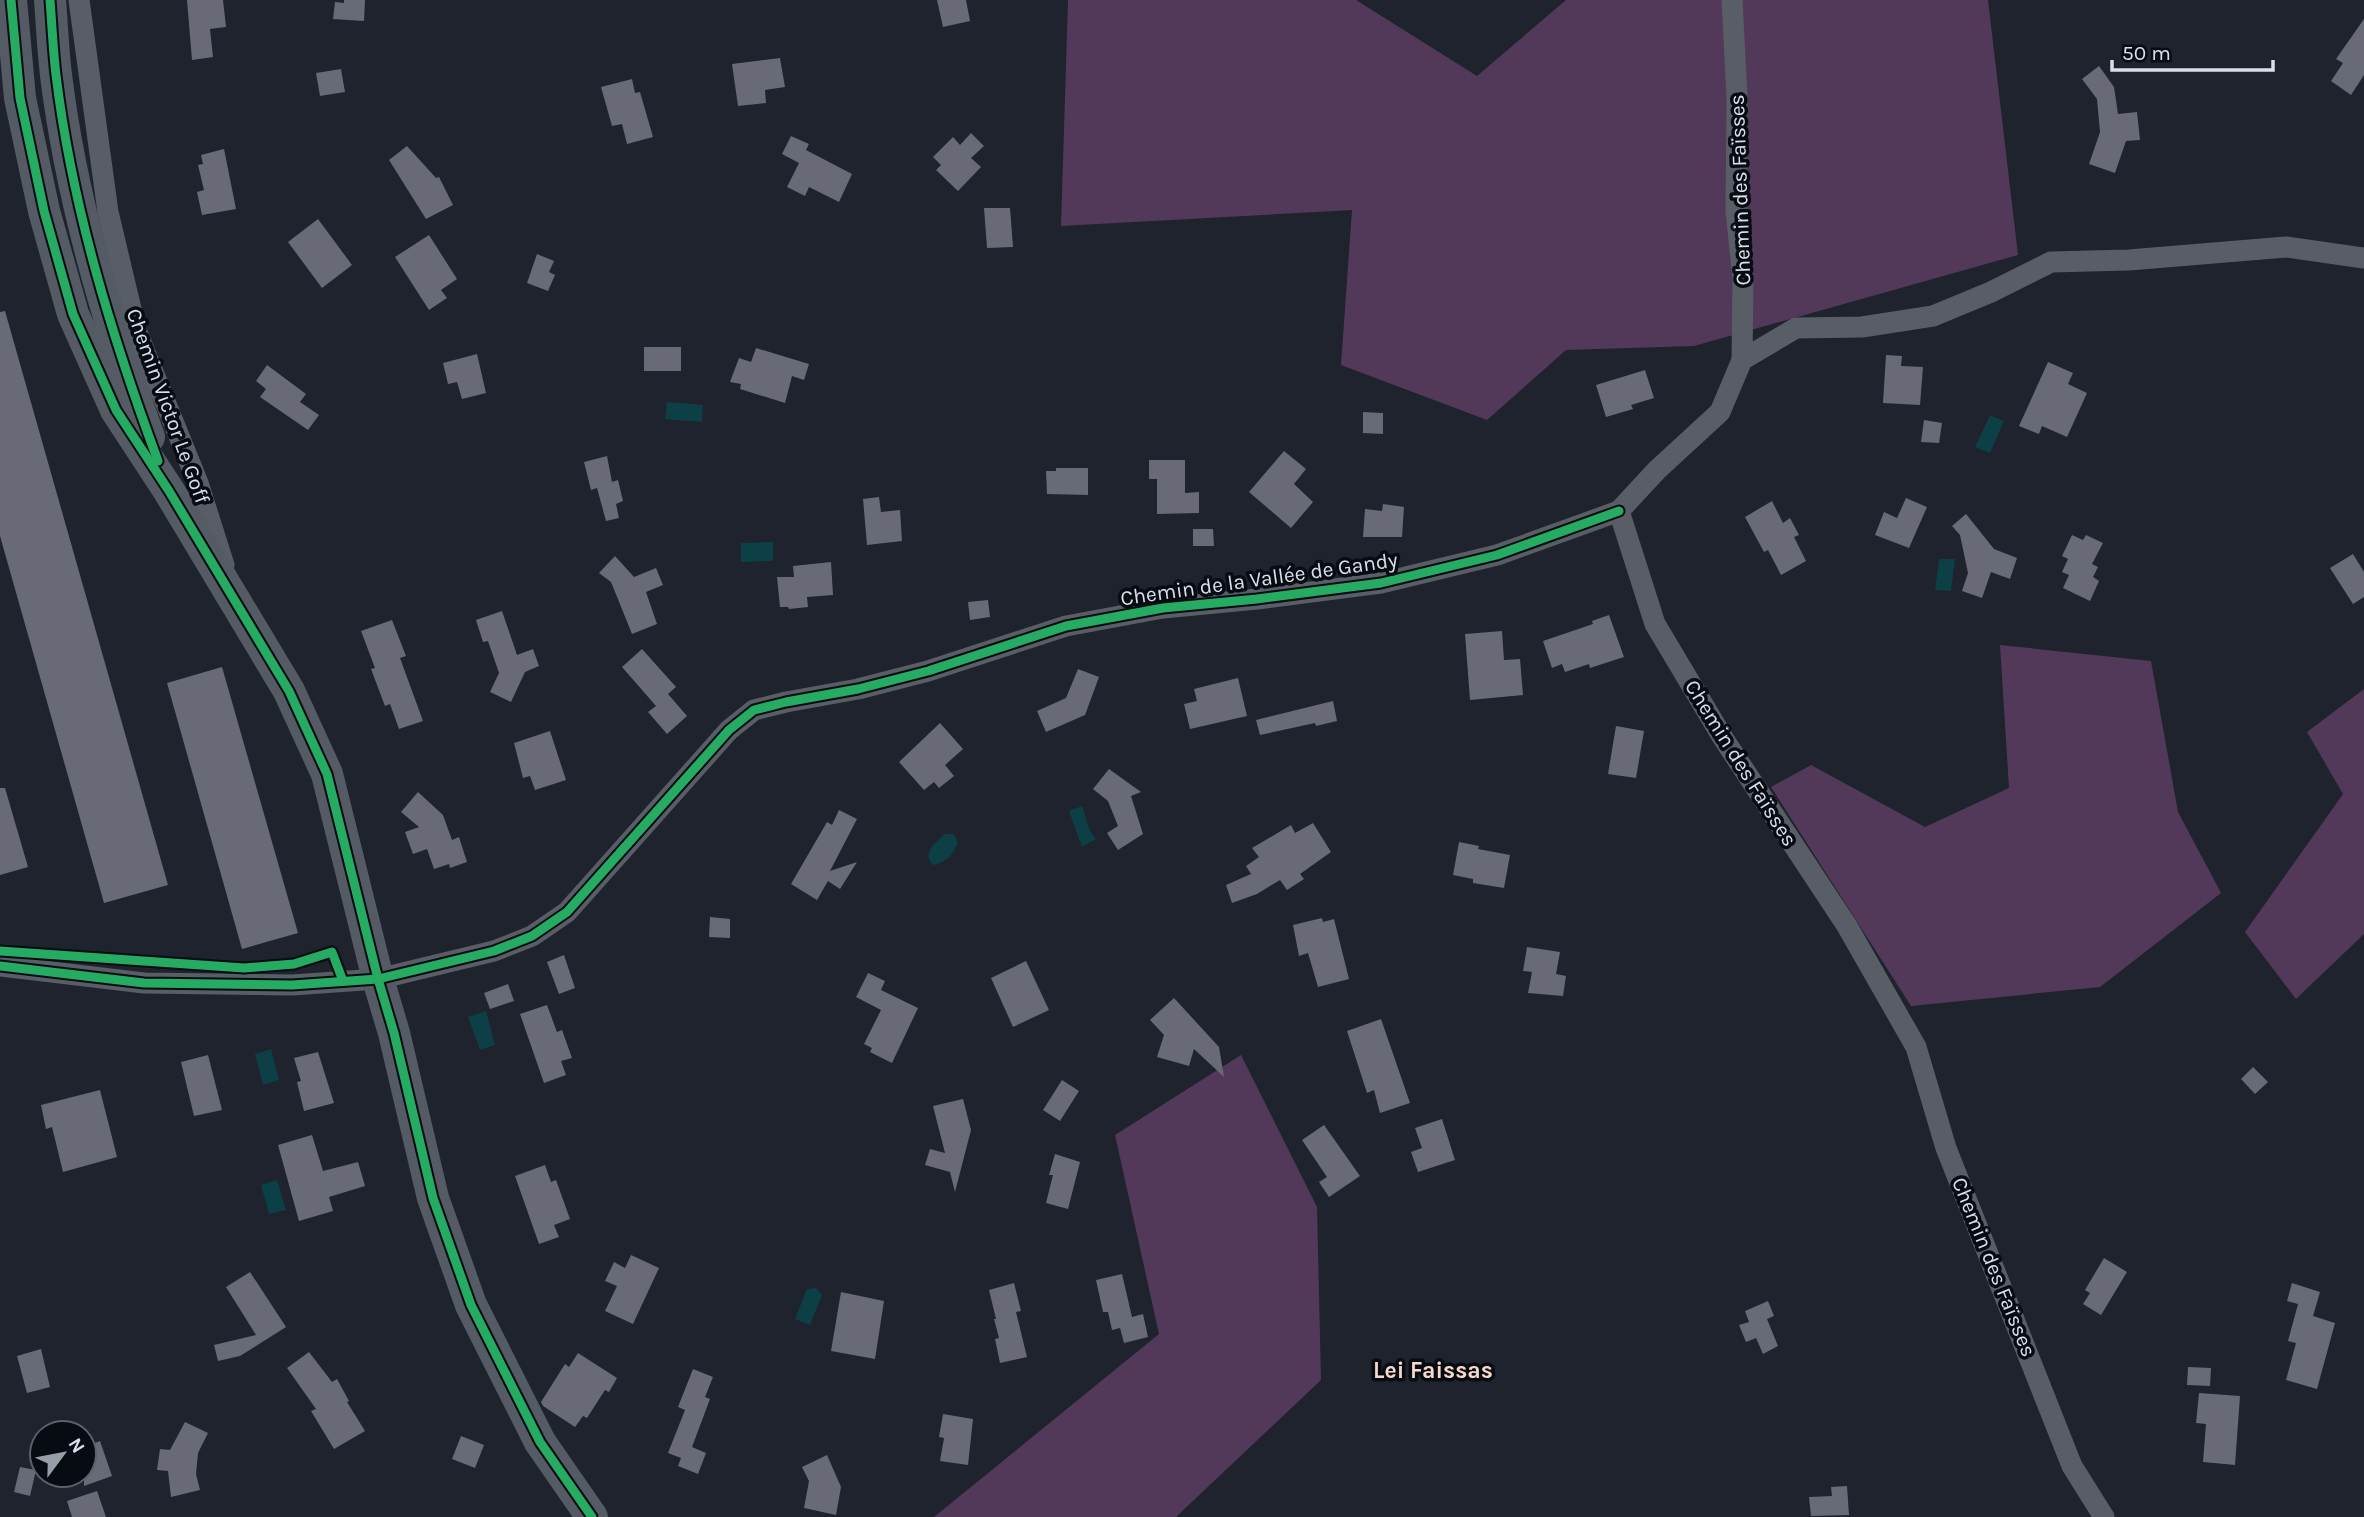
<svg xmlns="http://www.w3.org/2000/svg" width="2364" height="1517" font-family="Karla,sans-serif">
  <rect width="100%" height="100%" fill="#1e232d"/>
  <g fill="#52395a">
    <polygon points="1068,0 1356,0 1477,76 1566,0 1988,0 2018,255 1694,346 1566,350 1487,420 1341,365 1352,210 1061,226"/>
    <polygon points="2000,645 2151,661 2178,812 2221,893 2100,987 1911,1006 1771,787 1811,765 1925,827 2009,788"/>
    <polygon points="2364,689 2364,934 2296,999 2245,932 2343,794 2307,732"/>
    <polygon points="1241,1055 1317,1207 1321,1380 1176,1517 934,1517 1159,1334 1115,1135"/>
  </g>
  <g fill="#0c3f46">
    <polygon points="667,402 703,405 702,422 665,419"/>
    <polygon points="1990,415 2004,421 1990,453 1975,447"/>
    <polygon points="773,542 773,561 741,562 741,543"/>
    <polygon points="1939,559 1955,559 1951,591 1935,590"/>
    <polygon points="1082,806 1090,831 1096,839 1082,847 1069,811"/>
    <path d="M944,834H954L958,843C953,855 946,863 933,865C921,853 936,843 944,834Z"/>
    <polygon points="486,1011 495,1045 480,1050 468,1017"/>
    <polygon points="271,1049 279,1080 263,1085 255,1054"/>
    <polygon points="277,1180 286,1210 269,1214 261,1185"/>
    <polygon points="816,1288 822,1295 810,1325 795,1319 807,1289"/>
  </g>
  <g fill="#696a77">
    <polygon points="187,0 223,0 226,27 210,29 213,57 192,60"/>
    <polygon points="344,0 365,0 364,21 333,19 335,2 344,3"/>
    <polygon points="937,0 966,0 970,21 943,27"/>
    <polygon points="2364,19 2364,75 2351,95 2331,81 2343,63 2336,59"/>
    <polygon points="780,58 785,87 765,90 766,103 738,106 732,64"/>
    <polygon points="2099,66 2114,87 2118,114 2137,112 2140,140 2126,141 2115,173 2089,164 2100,132 2097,99 2082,79"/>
    <polygon points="341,69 345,92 320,96 316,73"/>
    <polygon points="632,79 635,93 640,92 653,137 627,144 622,124 612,126 601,87"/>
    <polygon points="971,133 984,146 971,158 981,167 958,191 936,170 941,165 933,157 953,137 960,145"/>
    <polygon points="791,136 809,144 806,150 852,174 839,202 809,187 805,196 787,187 799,163 782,154"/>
    <polygon points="407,146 436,178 439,177 453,205 426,219 389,160"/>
    <polygon points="224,149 236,209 202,215 197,192 204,190 198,165 203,164 201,155"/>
    <polygon points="984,208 1010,208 1013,247 987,248"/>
    <polygon points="318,219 352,265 322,288 288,242"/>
    <polygon points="429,235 457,279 441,290 447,298 429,310 395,257"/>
    <polygon points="537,254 554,261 549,272 555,275 548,291 527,283"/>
    <polygon points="5,311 168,885 104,903 0,536 0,312"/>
    <rect x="644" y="347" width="37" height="24"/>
    <polygon points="756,348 809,364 804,380 792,376 785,403 740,389 741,384 730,382 739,358 751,362"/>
    <polygon points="477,354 486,393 462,399 457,382 448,384 443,363"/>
    <polygon points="1886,355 1902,356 1901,366 1923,367 1920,405 1883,403"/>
    <polygon points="2048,362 2073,373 2068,384 2087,393 2067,437 2042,426 2039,434 2019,426"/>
    <polygon points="267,365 306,394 300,402 319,415 308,430 260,397 266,389 256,381"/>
    <polygon points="1645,370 1654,398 1631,405 1633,409 1606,417 1596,385"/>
    <polygon points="1363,412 1383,413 1383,434 1363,433"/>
    <polygon points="1924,420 1942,423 1939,443 1921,442"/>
    <polygon points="1284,451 1306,469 1294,484 1313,502 1291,528 1249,492"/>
    <polygon points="607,456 612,482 618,480 623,501 616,504 619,518 606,521 597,488 591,490 584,462"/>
    <polygon points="1149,460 1185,460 1185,493 1199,492 1199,513 1157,514 1157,479 1149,479"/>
    <polygon points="1056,468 1088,468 1088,495 1047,494 1046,471 1056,471"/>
    <polygon points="879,497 881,512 900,510 902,541 867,545 863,499"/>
    <polygon points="1906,498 1927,507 1909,548 1875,535 1884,512 1897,518"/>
    <polygon points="1772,501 1783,523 1790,518 1799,535 1794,537 1806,561 1781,575 1768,550 1764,552 1745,517"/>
    <polygon points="1383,504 1404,507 1402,537 1363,537 1365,509 1382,511"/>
    <polygon points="1966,514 1994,549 2017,558 2010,579 1991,572 1982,598 1962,591 1968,573 1960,535 1952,526"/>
    <polygon points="1193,529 1213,529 1214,546 1193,546"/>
    <polygon points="2072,535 2083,540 2086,535 2103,543 2092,564 2098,567 2093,577 2099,581 2090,601 2063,588 2069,575 2062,572 2068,559 2062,556"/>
    <polygon points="2353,554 2364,572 2364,597 2353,604 2330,568"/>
    <polygon points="615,556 634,577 656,568 663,585 646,592 657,624 632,634 611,582 599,573"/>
    <polygon points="831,562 833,595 807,597 808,607 789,609 788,607 780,607 777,577 794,577 793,566"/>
    <polygon points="988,600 990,617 970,620 968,602"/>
    <polygon points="502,611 517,655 533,649 539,666 525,672 511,702 490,692 499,673 488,641 483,642 476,620"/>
    <polygon points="1609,615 1624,657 1590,668 1589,664 1565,672 1562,664 1552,668 1543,641 1593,624 1592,621"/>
    <polygon points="392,620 406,656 400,658 423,721 399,729 390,704 385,706 371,669 375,668 361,631"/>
    <polygon points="1502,631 1504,660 1520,659 1523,695 1470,700 1465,634"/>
    <polygon points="642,649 676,687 668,694 687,716 667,734 648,712 656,706 622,667"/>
    <polygon points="222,667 298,933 242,949 167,683"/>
    <polygon points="1078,669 1099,677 1085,715 1046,732 1037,711 1066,698"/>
    <polygon points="1238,678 1247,716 1190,729 1184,704 1197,701 1194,689"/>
    <polygon points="1333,701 1337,721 1316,726 1315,723 1260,735 1256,720"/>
    <polygon points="940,723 963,749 945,765 954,776 939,788 934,782 924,790 899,762"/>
    <polygon points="1616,726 1644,731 1636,778 1608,774"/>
    <polygon points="550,731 566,780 535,790 530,776 523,778 514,743"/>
    <polygon points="1109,769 1141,792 1131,796 1143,834 1118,850 1107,833 1118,826 1108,801 1093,789"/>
    <polygon points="0,788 5,788 28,867 0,875"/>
    <polygon points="418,792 443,815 452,840 459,837 467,862 450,868 449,864 434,869 427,849 413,854 405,832 419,827 401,812"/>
    <polygon points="839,810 857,819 830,871 857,862 840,889 828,881 817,900 791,884 827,822 832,825"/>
    <polygon points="1313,823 1331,852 1300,874 1304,879 1287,890 1280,880 1257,894 1232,903 1226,885 1251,874 1246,866 1259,857 1252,848 1291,825 1295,833"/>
    <polygon points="1459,842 1479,846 1478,849 1510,855 1504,888 1473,883 1473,879 1453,875"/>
    <polygon points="710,917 730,919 730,938 709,937"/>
    <polygon points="1322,918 1323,922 1334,919 1349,979 1318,987 1308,953 1299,956 1293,925"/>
    <polygon points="1527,947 1560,952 1556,974 1566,976 1563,996 1528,993 1532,972 1523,971"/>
    <polygon points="564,955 575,988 559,994 547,962"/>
    <polygon points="1026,961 1049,1010 1013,1027 991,978"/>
    <polygon points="868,973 885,981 881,990 918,1008 892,1063 870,1052 872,1048 864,1044 881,1010 856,997"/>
    <polygon points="508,984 514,1001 490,1009 484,993"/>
    <polygon points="1174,998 1219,1047 1224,1077 1194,1049 1189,1066 1157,1057 1164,1035 1150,1020"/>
    <polygon points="547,1005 557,1032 562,1030 572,1058 561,1061 566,1075 544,1083 520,1014"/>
    <polygon points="1381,1019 1410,1103 1380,1113 1374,1090 1367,1093 1347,1031"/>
    <polygon points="318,1052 334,1103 304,1111 297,1082 301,1081 294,1058"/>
    <polygon points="208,1055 222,1110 194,1116 181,1062"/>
    <polygon points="2253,1067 2268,1082 2255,1094 2241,1079"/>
    <polygon points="1062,1080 1079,1091 1060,1121 1043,1110"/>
    <polygon points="100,1090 117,1157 63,1172 52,1127 46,1129 41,1105"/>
    <polygon points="963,1099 971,1130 955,1192 950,1172 925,1165 930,1149 945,1153 933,1106"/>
    <polygon points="1442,1119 1455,1160 1418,1172 1411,1152 1422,1148 1415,1128"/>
    <polygon points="1324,1125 1360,1176 1329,1197 1319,1182 1327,1177 1302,1140"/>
    <polygon points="312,1135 323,1171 358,1162 365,1186 329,1197 333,1211 299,1221 278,1145"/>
    <polygon points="1055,1154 1080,1162 1068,1209 1046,1203 1053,1175 1049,1175"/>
    <polygon points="545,1165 551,1182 556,1180 570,1219 554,1225 559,1237 539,1244 515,1176"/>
    <polygon points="631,1255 659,1268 633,1324 605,1311 617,1286 605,1281 614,1262 625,1268"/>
    <polygon points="2104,1258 2127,1272 2101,1315 2083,1304 2090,1293 2085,1290"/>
    <polygon points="250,1272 286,1327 240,1356 218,1361 214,1345 256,1335 226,1287"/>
    <polygon points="1122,1274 1132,1317 1143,1314 1148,1337 1124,1343 1120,1328 1112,1330 1108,1312 1103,1312 1096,1280"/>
    <polygon points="1014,1283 1021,1311 1016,1312 1027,1357 1000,1363 995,1339 999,1338 994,1319 996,1319 989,1290"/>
    <polygon points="2292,1283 2320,1292 2313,1316 2335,1323 2317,1389 2286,1380 2296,1343 2288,1341 2298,1304 2287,1301"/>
    <polygon points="841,1292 884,1301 875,1359 831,1351"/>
    <polygon points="1768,1301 1774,1316 1767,1319 1778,1346 1763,1354 1756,1338 1746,1342 1739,1325 1749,1322 1745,1311"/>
    <polygon points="41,1349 50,1387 27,1393 17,1356"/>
    <polygon points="309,1352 332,1382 337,1379 349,1401 347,1402 365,1431 334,1449 311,1411 316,1409 287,1368"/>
    <polygon points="578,1353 617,1378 609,1392 605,1390 587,1418 583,1416 575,1427 543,1406 541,1402 565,1364 569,1367"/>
    <polygon points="2188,1367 2211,1368 2210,1386 2187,1385"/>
    <polygon points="693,1369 713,1377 705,1397 710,1399 692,1447 706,1453 698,1474 678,1466 681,1458 668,1453 685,1410 678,1407"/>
    <polygon points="2199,1393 2240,1396 2235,1465 2203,1462 2206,1424 2196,1423"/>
    <polygon points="943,1414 973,1419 968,1465 940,1461 944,1438 939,1437"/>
    <polygon points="185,1422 208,1433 198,1453 196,1474 200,1490 171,1497 168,1471 157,1470 160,1449 170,1450"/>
    <polygon points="461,1436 484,1445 475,1468 452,1459"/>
    <polygon points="100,1441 112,1476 84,1486 84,1447"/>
    <polygon points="827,1455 841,1487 836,1515 804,1508 809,1481 802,1467"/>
    <polygon points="20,1467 36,1470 30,1496 14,1492"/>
    <polygon points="1847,1486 1849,1515 1811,1516 1809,1497 1832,1496 1831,1487"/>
    <polygon points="97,1491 106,1517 72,1517 67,1501"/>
  </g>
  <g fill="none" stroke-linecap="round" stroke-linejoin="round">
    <g stroke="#595d65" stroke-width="21">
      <polyline points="79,0 108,212 136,330 198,483 224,565"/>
      <polyline points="1732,0 1737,97 1736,211 1743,279 1742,360 1720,412 1657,470 1619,511 1655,624 1723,738 1847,926 1916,1047 1946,1148 2072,1466 2104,1517"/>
      <polyline points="1742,360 1796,328 1862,327 1933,316 1991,292 2051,262 2129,260 2286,247 2364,258"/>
      <polyline points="0,966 144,983 292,985 378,979 494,951 532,936 567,912 729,730 754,710 786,702 858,689 928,671 1066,626 1163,608 1257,599 1381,583 1497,555 1619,511"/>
    </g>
    <g stroke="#555b64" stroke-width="32">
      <polyline points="11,0 20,98 44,211 73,314 116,410 169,491 289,691 327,774 378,979 394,1033 433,1198 471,1305 540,1442 592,1517"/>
      <path d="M50,0C52,25 53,50 56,75C71,198 107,321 149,437"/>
    </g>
    <defs>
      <g id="cycleway">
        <polyline points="11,0 20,98 44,211 73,314 116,410 169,491 289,691 327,774 378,979 394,1033 433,1198 471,1305 540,1442 592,1517"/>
        <path d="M50,0C52,25 53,50 56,75C72,207 112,337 158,461"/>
        <polyline points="0,951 244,968 294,964 332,952 343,981"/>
        <polyline points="0,966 144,983 292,985 378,979 494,951 532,936 567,912 729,730 754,710 786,702 858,689 928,671 1066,626 1163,608 1257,599 1381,583 1497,555 1619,511"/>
      </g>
    </defs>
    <use href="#cycleway" stroke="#070b12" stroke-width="13"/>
    <use href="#cycleway" stroke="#26ab63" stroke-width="9"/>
  </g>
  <g text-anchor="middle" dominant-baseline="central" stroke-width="7" stroke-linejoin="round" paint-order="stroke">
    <g font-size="21" fill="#d9e0ec" stroke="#070b12">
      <text transform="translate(1740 190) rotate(-92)">Chemin des Faïsses</text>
      <text transform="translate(168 406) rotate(70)">Chemin Victor Le Goff</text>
      <text transform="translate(1259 579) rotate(-8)">Chemin de la Vallée de Gandy</text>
      <text transform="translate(1741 763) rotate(58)">Chemin des Faïsses</text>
      <text transform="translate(1994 1267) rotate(68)">Chemin des Faïsses</text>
    </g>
    <g font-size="23" font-weight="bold" fill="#f8d8cb" stroke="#070b12">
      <text x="1433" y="1370">Lei Faissas</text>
    </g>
  </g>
  <g transform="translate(63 1454) rotate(58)"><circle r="33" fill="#070b12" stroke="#5b6069" stroke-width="2"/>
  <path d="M0-5L12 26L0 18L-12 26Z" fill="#989ea9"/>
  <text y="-10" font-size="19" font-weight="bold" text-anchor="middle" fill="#d9e0ec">N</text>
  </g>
  <path d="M2112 60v10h161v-10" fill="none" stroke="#d9e0ec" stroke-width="3.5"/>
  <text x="2122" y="60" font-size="21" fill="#d9e0ec" stroke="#070b12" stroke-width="5" paint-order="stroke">50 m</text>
</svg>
